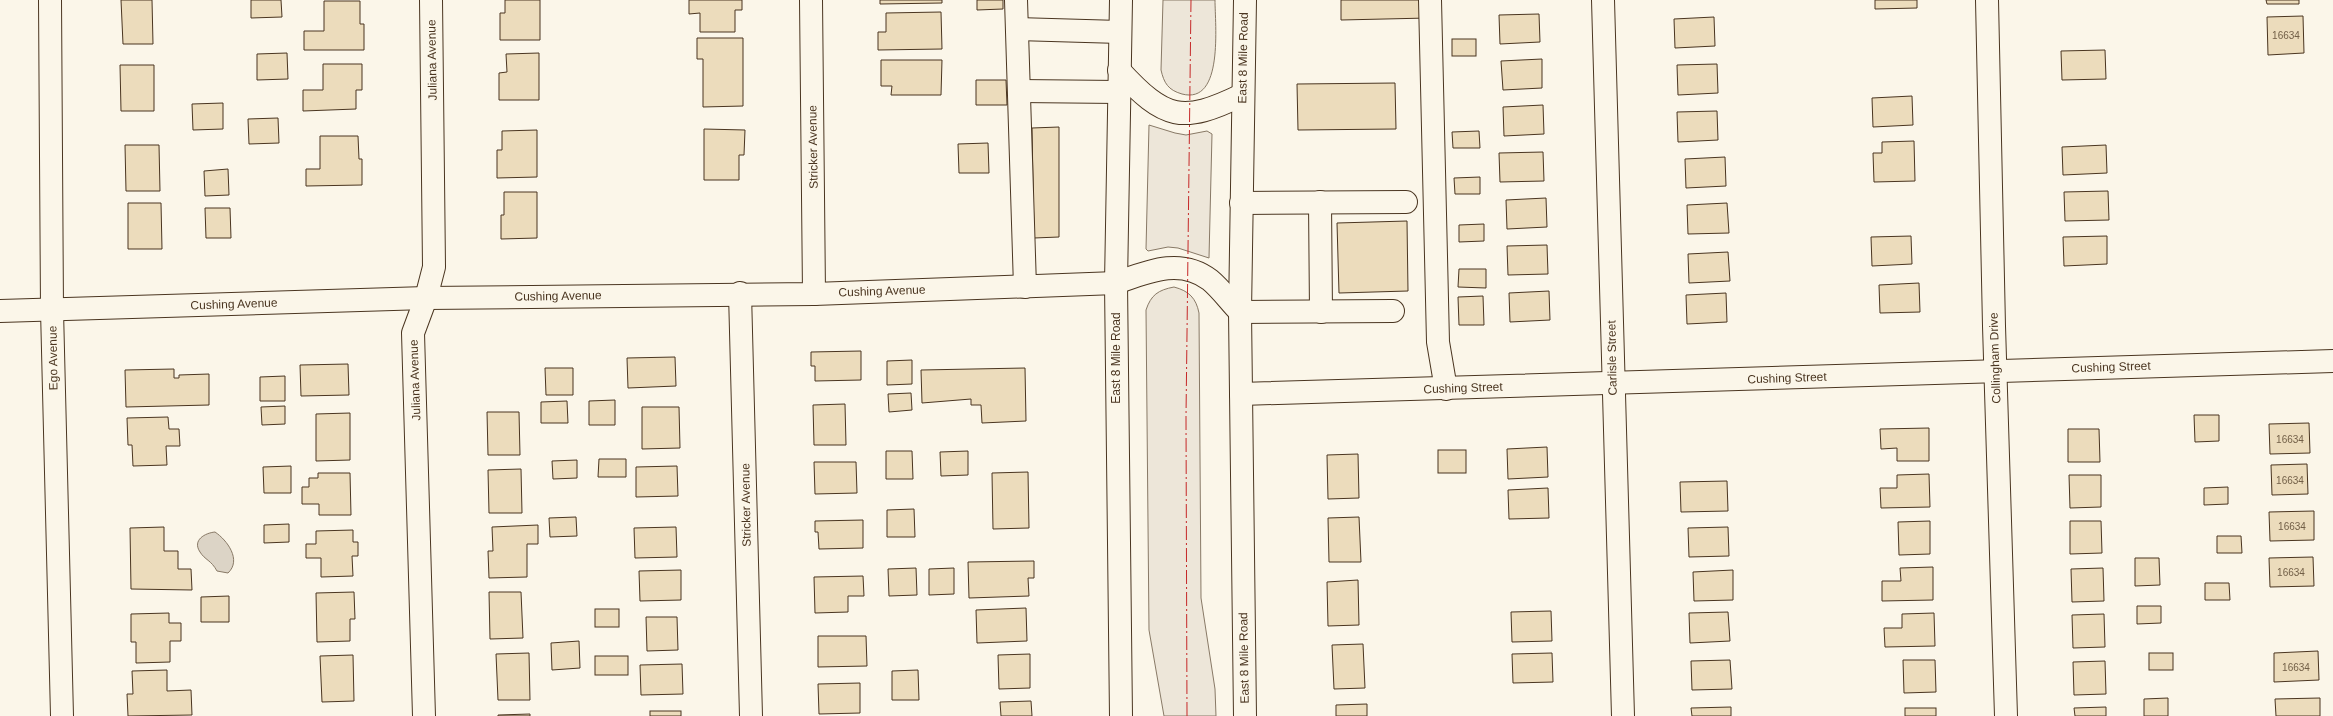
<svg xmlns="http://www.w3.org/2000/svg" width="2333" height="716" font-family="Arial,sans-serif">
  <rect width="100%" height="100%" fill="#fbf6e9"/>
  <g fill="#ede6d9" stroke="#887966">
    <path d="M1163,0H1215C1215,24 1224,105 1182,94C1168,90 1164,83 1161,70Z"/>
    <polygon points="1149,125 1175,133 1186,135 1207,131 1212,134 1209,258 1178,248 1168,247 1148,251 1146,249"/>
    <path d="M1174,287C1189,291 1196,298 1199,313L1201,598L1215,689L1216,716H1164L1149,630L1146,310C1151,295 1158,290 1174,287Z"/>
  </g>
  <path fill="#dcd4c6" stroke="#887966" d="M215,532C227,540 242,560 228,573L217,571C211,560 205,560 200,552C192,540 205,533 215,532Z"/>
  <g fill="#ecdcbc" stroke="#4a3520">
    <polygon points="121,0 152,0 153,44 123,44"/>
    <polygon points="251,0 281,0 282,17 251,18"/>
    <polygon points="505,0 540,0 540,40 500,40 500,13 505,13"/>
    <polygon points="689,0 742,0 742,10 735,10 735,32 700,32 700,13 689,14"/>
    <polygon points="880,0 942,0 942,3 880,4"/>
    <polygon points="977,0 1003,0 1003,9 977,10"/>
    <polygon points="1341,0 1427,0 1428,18 1341,20"/>
    <polygon points="1875,0 1917,0 1917,8 1875,9"/>
    <polygon points="2266,0 2299,0 2299,4 2267,4"/>
    <polygon points="324,1 360,1 360,24 364,24 364,50 304,50 304,31 324,31"/>
    <polygon points="941,12 942,49 878,50 878,32 886,32 886,13"/>
    <polygon points="1539,14 1540,42 1500,44 1499,15"/>
    <polygon points="2303,16 2304,53 2268,55 2267,17"/>
    <polygon points="1714,17 1715,46 1675,48 1674,19"/>
    <polygon points="697,38 743,38 743,106 703,107 703,59 697,59"/>
    <rect x="1452" y="39" width="24" height="17"/>
    <polygon points="2105,50 2106,79 2062,80 2061,51"/>
    <polygon points="287,53 288,79 257,80 257,54"/>
    <polygon points="539,53 539,100 499,100 499,73 507,72 506,54"/>
    <polygon points="1542,59 1542,88 1503,90 1501,61"/>
    <polygon points="881,60 942,60 941,95 891,95 892,86 881,86"/>
    <polygon points="323,64 362,64 362,90 356,90 356,109 303,111 303,90 323,90"/>
    <polygon points="1717,64 1718,93 1678,95 1677,65"/>
    <polygon points="120,65 154,65 154,111 121,111"/>
    <polygon points="976,80 1006,80 1007,105 976,105"/>
    <polygon points="1395,83 1396,129 1298,130 1297,84"/>
    <polygon points="1912,96 1913,125 1873,127 1872,98"/>
    <polygon points="223,103 223,129 193,130 192,104"/>
    <polygon points="1543,105 1544,134 1504,136 1503,107"/>
    <polygon points="1717,111 1718,140 1678,142 1677,112"/>
    <polygon points="278,118 279,143 249,144 248,119"/>
    <polygon points="1059,127 1059,237 1034,238 1032,128"/>
    <polygon points="704,129 745,130 744,155 739,155 739,180 704,180"/>
    <polygon points="537,130 537,177 497,178 497,150 502,150 502,131"/>
    <polygon points="1479,131 1480,148 1453,148 1452,132"/>
    <polygon points="320,136 358,136 359,159 362,159 362,185 306,186 306,169 320,169"/>
    <polygon points="1914,141 1915,181 1874,182 1873,153 1882,153 1882,142"/>
    <polygon points="988,143 989,173 959,173 958,144"/>
    <polygon points="125,145 159,145 160,191 126,191"/>
    <polygon points="2106,145 2107,173 2063,175 2062,147"/>
    <polygon points="1543,152 1544,181 1500,182 1499,153"/>
    <polygon points="1725,157 1726,186 1686,188 1685,159"/>
    <polygon points="228,169 229,195 205,196 204,171"/>
    <polygon points="1480,177 1480,194 1455,194 1454,178"/>
    <polygon points="2108,191 2109,220 2065,221 2064,192"/>
    <polygon points="504,192 537,192 537,238 501,239 501,215 504,215"/>
    <polygon points="1546,198 1547,227 1507,229 1506,200"/>
    <polygon points="128,203 161,203 162,249 128,249"/>
    <polygon points="1727,203 1729,233 1688,234 1687,205"/>
    <polygon points="205,208 230,208 231,238 206,238"/>
    <polygon points="1407,221 1408,291 1339,293 1337,223"/>
    <polygon points="1484,224 1484,241 1459,242 1459,225"/>
    <polygon points="1911,236 1912,264 1872,266 1871,237"/>
    <polygon points="2107,236 2107,264 2064,266 2063,237"/>
    <polygon points="1547,245 1548,274 1508,275 1507,246"/>
    <polygon points="1728,252 1730,281 1689,283 1688,254"/>
    <polygon points="1459,269 1486,269 1486,288 1458,287"/>
    <polygon points="1919,283 1920,312 1880,313 1879,285"/>
    <polygon points="1549,291 1550,320 1510,322 1509,293"/>
    <polygon points="1726,293 1727,322 1687,324 1686,295"/>
    <polygon points="1483,296 1484,325 1459,325 1458,297"/>
    <polygon points="861,351 861,380 815,381 815,366 811,366 811,352"/>
    <polygon points="675,357 676,386 628,388 627,358"/>
    <polygon points="912,360 912,384 887,385 887,361"/>
    <polygon points="348,364 349,395 301,396 300,365"/>
    <polygon points="545,368 573,368 573,395 546,395"/>
    <polygon points="1025,368 1026,421 982,423 981,405 971,405 971,399 922,403 921,370"/>
    <polygon points="174,369 174,378 179,378 179,375 209,374 209,405 126,407 125,370"/>
    <polygon points="285,376 285,401 260,401 260,377"/>
    <polygon points="911,393 912,410 889,412 888,394"/>
    <polygon points="615,400 615,425 589,425 589,401"/>
    <polygon points="567,401 568,423 541,423 541,402"/>
    <polygon points="845,404 846,445 814,445 813,405"/>
    <polygon points="285,406 285,424 262,425 261,407"/>
    <polygon points="642,407 679,407 680,448 642,449"/>
    <polygon points="487,412 519,412 520,455 488,455"/>
    <polygon points="350,413 350,460 316,461 316,414"/>
    <polygon points="2194,415 2219,415 2219,441 2195,442"/>
    <polygon points="168,417 169,429 179,429 180,446 166,446 167,465 133,466 132,445 128,445 127,418"/>
    <polygon points="2309,423 2310,453 2270,454 2269,424"/>
    <polygon points="1929,428 1929,461 1897,461 1897,448 1881,449 1880,429"/>
    <polygon points="2068,429 2099,429 2100,462 2068,462"/>
    <polygon points="1547,447 1548,477 1508,479 1507,449"/>
    <rect x="1438" y="450" width="28" height="23"/>
    <polygon points="886,451 912,451 913,479 886,479"/>
    <polygon points="968,451 968,475 941,476 940,452"/>
    <polygon points="1358,454 1359,498 1328,499 1327,455"/>
    <polygon points="599,459 626,459 626,477 598,477"/>
    <polygon points="577,460 577,478 553,479 552,461"/>
    <polygon points="814,462 856,462 857,493 815,494"/>
    <polygon points="2307,464 2308,494 2272,495 2271,465"/>
    <polygon points="291,466 291,493 264,493 263,467"/>
    <polygon points="677,466 678,496 636,497 636,467"/>
    <polygon points="521,469 522,513 489,513 488,470"/>
    <polygon points="1028,472 1029,528 993,529 992,473"/>
    <polygon points="318,473 350,473 351,515 319,515 319,504 302,504 302,487 309,487 309,478 318,478"/>
    <polygon points="1929,474 1930,507 1881,508 1880,488 1897,488 1897,475"/>
    <polygon points="2069,475 2101,475 2101,507 2070,508"/>
    <polygon points="1727,481 1728,511 1681,512 1680,482"/>
    <polygon points="2228,487 2228,504 2204,505 2204,488"/>
    <polygon points="1548,488 1549,518 1509,519 1508,490"/>
    <polygon points="914,509 915,537 887,537 887,510"/>
    <polygon points="2314,511 2314,540 2270,541 2269,512"/>
    <polygon points="576,517 577,536 550,537 549,518"/>
    <polygon points="1359,517 1361,562 1329,562 1328,518"/>
    <polygon points="863,520 863,548 819,549 818,532 815,532 815,521"/>
    <polygon points="1930,521 1930,554 1899,555 1898,522"/>
    <polygon points="2070,521 2101,521 2102,553 2070,554"/>
    <polygon points="289,524 289,542 264,543 264,525"/>
    <polygon points="538,525 538,544 527,544 527,577 489,578 488,551 493,551 492,527"/>
    <polygon points="164,527 164,551 178,551 178,569 191,569 192,590 131,589 130,528"/>
    <polygon points="676,527 677,557 635,558 634,528"/>
    <polygon points="1728,527 1729,556 1689,557 1688,528"/>
    <polygon points="353,530 353,542 358,542 358,556 352,556 353,576 321,577 321,558 306,558 306,544 316,544 316,531"/>
    <polygon points="2217,536 2241,536 2242,553 2217,553"/>
    <polygon points="2313,557 2314,586 2270,587 2269,558"/>
    <polygon points="2135,558 2159,558 2160,585 2135,586"/>
    <polygon points="1034,561 1034,578 1028,578 1029,596 969,598 968,562"/>
    <polygon points="1933,567 1933,600 1882,601 1882,581 1901,581 1900,568"/>
    <polygon points="916,568 917,595 889,596 888,569"/>
    <polygon points="954,568 954,594 929,595 929,569"/>
    <polygon points="2103,568 2104,601 2072,602 2071,569"/>
    <polygon points="681,570 681,600 640,601 639,571"/>
    <polygon points="1733,570 1733,600 1694,601 1693,572"/>
    <polygon points="863,576 864,596 848,596 848,612 815,613 814,577"/>
    <polygon points="1358,580 1359,625 1328,626 1327,582"/>
    <polygon points="2205,583 2229,583 2230,600 2205,600"/>
    <polygon points="354,592 355,619 350,619 350,641 317,642 316,593"/>
    <polygon points="489,592 521,592 523,638 490,639"/>
    <polygon points="229,596 229,622 201,622 201,597"/>
    <polygon points="2137,606 2161,606 2161,623 2137,624"/>
    <polygon points="1026,608 1027,641 977,643 976,610"/>
    <rect x="595" y="609" width="24" height="18"/>
    <polygon points="1551,611 1552,641 1512,642 1511,612"/>
    <polygon points="1728,612 1730,641 1690,643 1689,613"/>
    <polygon points="169,613 169,623 181,623 181,641 170,641 170,662 136,663 136,642 131,642 131,614"/>
    <polygon points="1934,613 1935,646 1885,647 1884,628 1902,628 1902,614"/>
    <polygon points="2104,614 2105,647 2073,648 2072,615"/>
    <polygon points="646,617 677,617 678,650 647,651"/>
    <polygon points="818,636 866,636 867,666 818,667"/>
    <polygon points="579,641 580,668 552,670 551,643"/>
    <polygon points="1363,644 1365,688 1334,689 1332,645"/>
    <polygon points="2318,651 2319,680 2274,682 2274,653"/>
    <polygon points="529,653 530,700 498,700 496,654"/>
    <polygon points="1552,653 1553,682 1513,683 1512,654"/>
    <rect x="2149" y="653" width="24" height="17"/>
    <polygon points="1030,654 1030,688 999,689 998,655"/>
    <polygon points="353,655 354,701 322,702 320,656"/>
    <rect x="595" y="656" width="33" height="19"/>
    <polygon points="1730,660 1732,689 1692,690 1691,661"/>
    <polygon points="1903,660 1935,660 1936,692 1904,693"/>
    <polygon points="2105,661 2106,694 2074,695 2073,662"/>
    <polygon points="682,664 683,694 641,695 640,665"/>
    <polygon points="167,670 167,691 191,690 192,715 128,716 127,694 133,694 132,671"/>
    <polygon points="918,670 919,700 892,700 892,671"/>
    <polygon points="860,683 860,713 819,714 818,684"/>
    <polygon points="2168,698 2168,716 2144,716 2144,699"/>
    <polygon points="2320,698 2320,716 2276,716 2275,699"/>
    <polygon points="1031,701 1032,716 1001,716 1000,702"/>
    <polygon points="1367,704 1367,716 1336,716 1336,705"/>
    <polygon points="1731,707 1731,716 1692,716 1691,708"/>
    <polygon points="2106,707 2106,716 2075,716 2074,708"/>
    <rect x="1905" y="708" width="31" height="8"/>
    <rect x="650" y="711" width="31" height="5"/>
    <polygon points="530,714 530,716 498,716 498,715"/>
  </g>
  <g fill="none" stroke-linecap="round" stroke-linejoin="round">
    <defs>
      <g id="minor">
        <polyline points="50,0 52,310 62,716"/>
        <polyline points="811,0 814,294"/>
        <polyline points="1016,0 1025,287"/>
        <polyline points="1430,0 1438,342 1446,389"/>
        <polyline points="1603,0 1623,716"/>
        <polyline points="1987,0 1994,326 2006,716"/>
        <polyline points="1017,29 1120,32"/>
        <polyline points="1019,91 1119,92"/>
        <polyline points="1320,202 1321,312"/>
        <polyline points="1241,203 1406,202"/>
        <polyline points="740,293 751,716"/>
        <polyline points="0,311 426,298 814,294 1116,283"/>
        <polyline points="1240,312 1393,311"/>
        <polyline points="1241,394 2333,361"/>
        <polyline points="424,716 413,333 426,298 434,267 431,0"/>
      </g>
      <g id="highway">
        <polyline points="1121,0 1116,283 1121,716"/>
        <polyline points="1245,0 1240,312 1245,716"/>
        <path d="M1119,70C1165,120 1182,124 1242,95"/>
        <path d="M1116,283C1147,272 1180,257 1210,280C1221,289 1230,302 1240,312"/>
      </g>
    </defs>
    <use href="#minor" stroke="#4a3520" stroke-width="24"/>
    <use href="#highway" stroke="#4a3520" stroke-width="24"/>
    <use href="#minor" stroke="#fbf6e9" stroke-width="22"/>
    <use href="#highway" stroke="#fbf6e9" stroke-width="22"/>
    <polyline stroke="#c62828" stroke-width="1" stroke-dasharray="14 3 2 3" stroke-linecap="butt" points="1187,716 1186,417 1191,0"/>
  </g>
  <g text-anchor="middle" dominant-baseline="central" stroke-width="3" stroke-linejoin="round" paint-order="stroke">
    <g font-size="10" fill="#725f47">
      <text x="2286" y="35">16634</text>
      <text x="2290" y="439">16634</text>
      <text x="2290" y="480">16634</text>
      <text x="2292" y="526">16634</text>
      <text x="2291" y="572">16634</text>
      <text x="2296" y="667">16634</text>
    </g>
    <g font-size="12" fill="#4a3520" stroke="#fbf6e9">
      <text transform="translate(1243 58) rotate(-89)">East 8 Mile Road</text>
      <text transform="translate(432 60) rotate(-91)">Juliana Avenue</text>
      <text transform="translate(813 147) rotate(-91)">Stricker Avenue</text>
      <text transform="translate(882 291) rotate(-2)">Cushing Avenue</text>
      <text transform="translate(558 296) rotate(-1)">Cushing Avenue</text>
      <text transform="translate(234 304) rotate(-2)">Cushing Avenue</text>
      <text transform="translate(53 358) rotate(-91)">Ego Avenue</text>
      <text transform="translate(1116 358) rotate(-90)">East 8 Mile Road</text>
      <text transform="translate(1612 358) rotate(-91)">Carlisle Street</text>
      <text transform="translate(1995 358) rotate(-92)">Collingham Drive</text>
      <text transform="translate(2111 367) rotate(-2)">Cushing Street</text>
      <text transform="translate(1787 378) rotate(-2)">Cushing Street</text>
      <text transform="translate(415 380) rotate(-92)">Juliana Avenue</text>
      <text transform="translate(1463 388) rotate(-2)">Cushing Street</text>
      <text transform="translate(746 505) rotate(-91)">Stricker Avenue</text>
      <text transform="translate(1244 658) rotate(-91)">East 8 Mile Road</text>
    </g>
  </g>
</svg>
